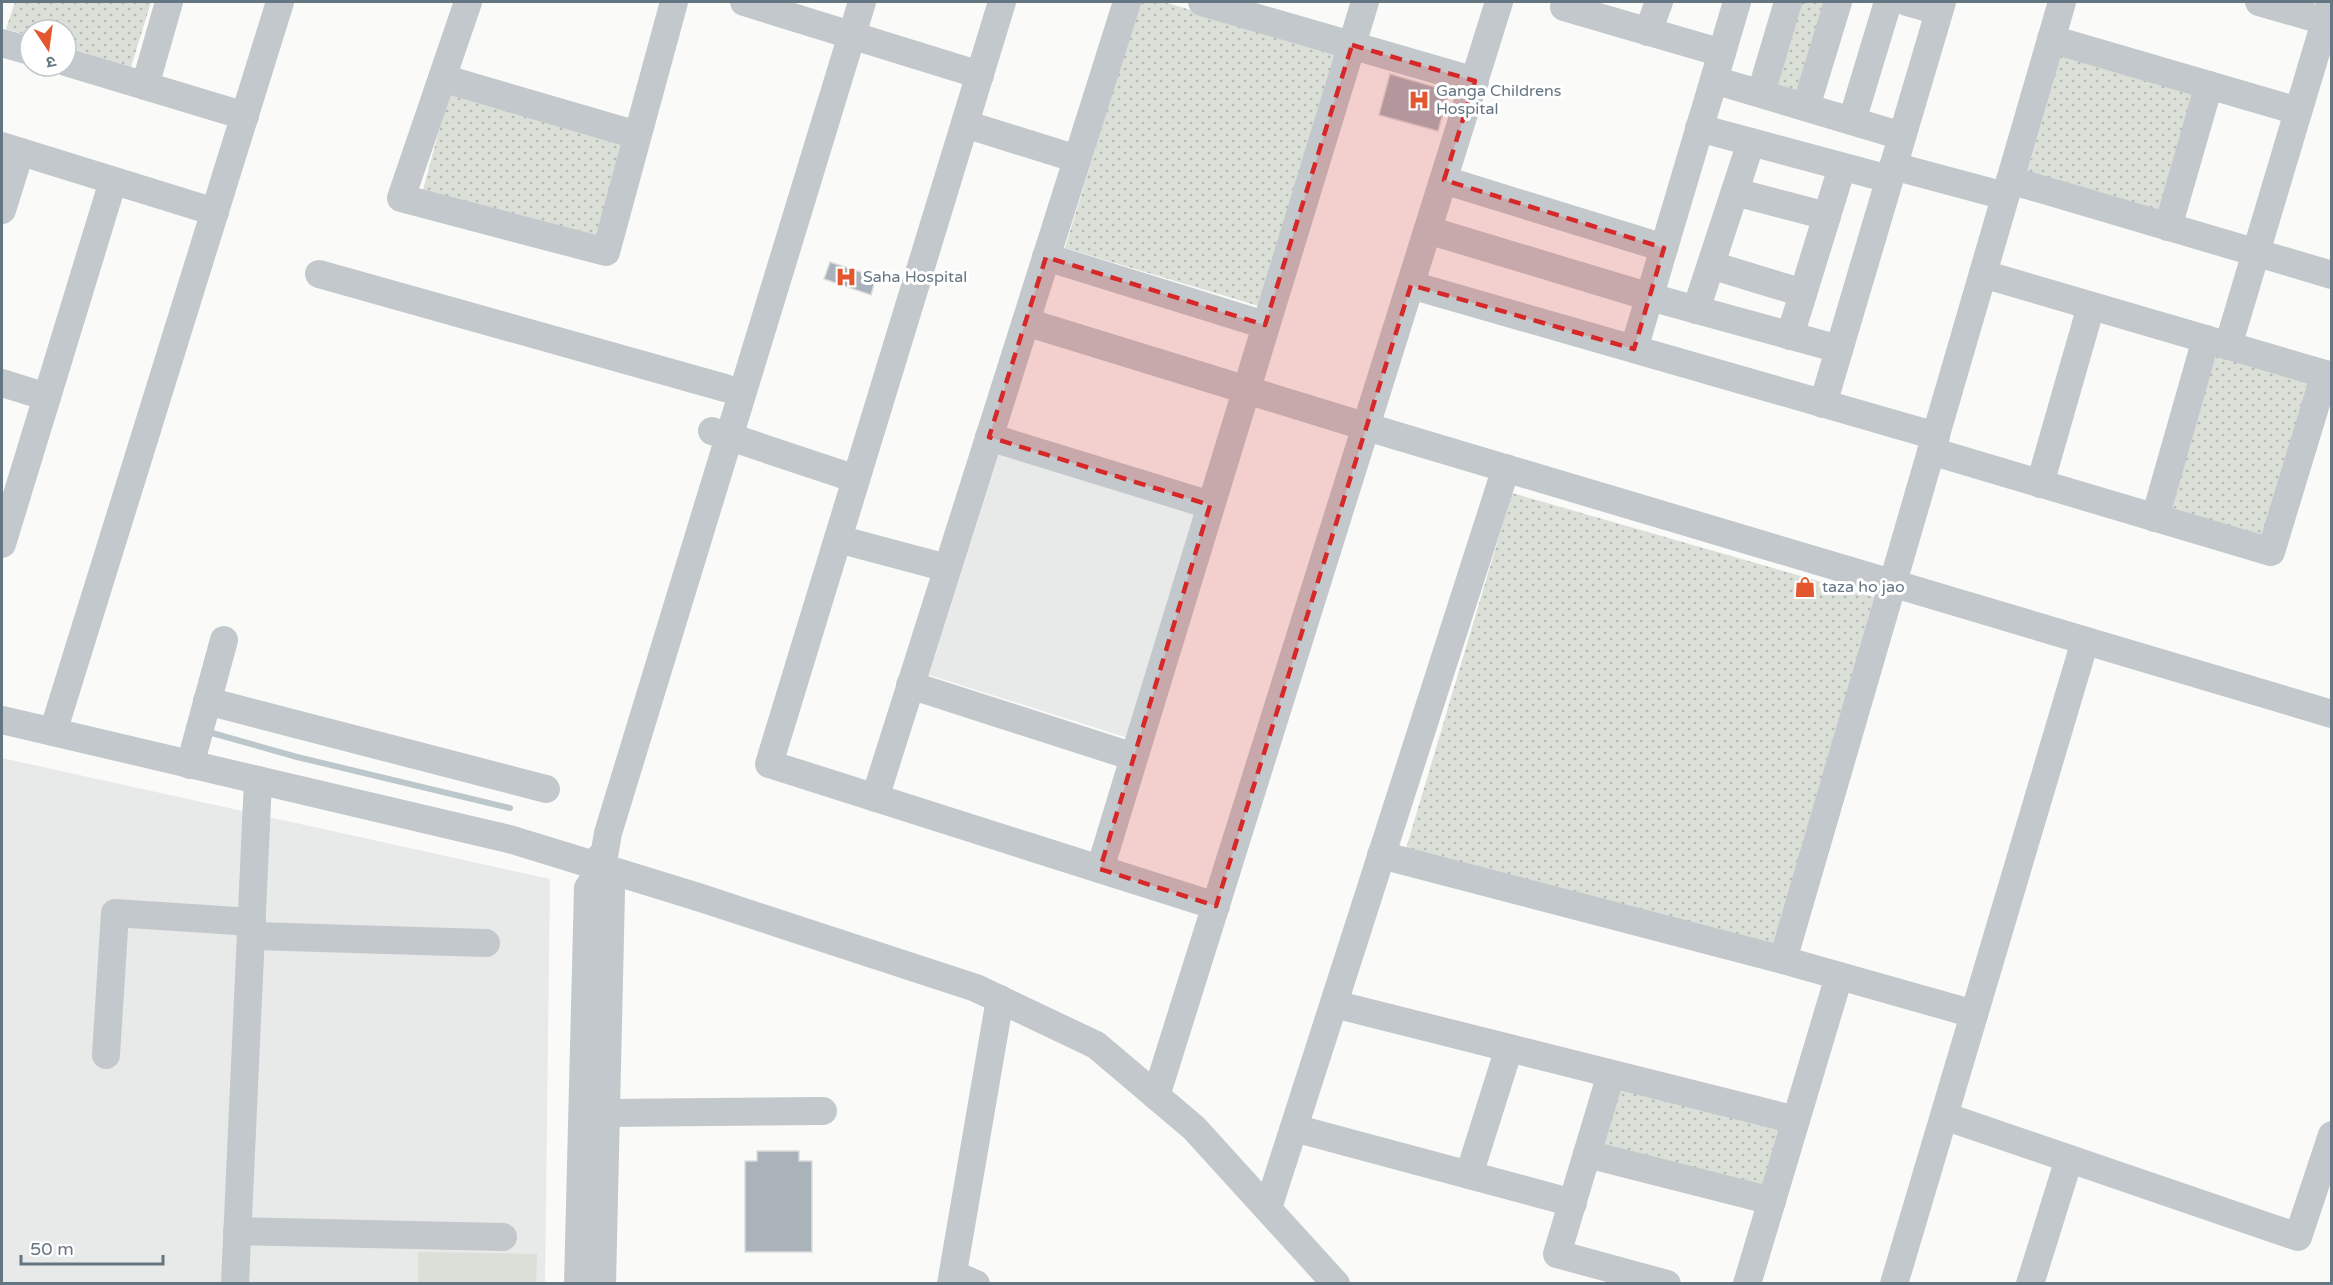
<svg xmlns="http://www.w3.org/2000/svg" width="2333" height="1285" font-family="'Varela Round','Noto Sans Devanagari',sans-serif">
  <defs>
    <pattern id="grass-dots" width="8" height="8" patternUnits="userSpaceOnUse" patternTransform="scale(1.5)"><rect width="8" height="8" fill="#dadfd7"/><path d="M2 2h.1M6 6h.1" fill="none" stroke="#b4b9b4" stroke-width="1.8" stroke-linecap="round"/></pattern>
  </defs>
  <rect width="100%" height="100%" fill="#fafaf8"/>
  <g fill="#e8e9e9">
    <polygon points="1000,451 1198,513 1128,738 929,675"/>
    <polygon points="2,758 550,879 545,1283 2,1284"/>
  </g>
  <g fill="url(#grass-dots)">
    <polygon points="15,2 151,2 131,67 66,47 66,30 30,30 30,36 6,29"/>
    <polygon points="1140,2 1164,2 1338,54 1262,307 1065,248"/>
    <polygon points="1794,2 1830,2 1801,101 1768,91"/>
    <polygon points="2062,51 2197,90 2161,216 2026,177"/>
    <polygon points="449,93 627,143 599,240 423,190"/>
    <polygon points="2216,355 2309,382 2262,537 2169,509"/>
    <polygon points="1512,493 1874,597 1774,945 1405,852"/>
    <polygon points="1619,1086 1785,1128 1770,1189 1603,1148"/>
  </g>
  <polygon fill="#dadfd7" points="418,1252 537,1254 536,1283 418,1283"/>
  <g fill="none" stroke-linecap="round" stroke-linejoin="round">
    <polyline stroke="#bbc7cb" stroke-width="6" points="212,733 297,757 510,808"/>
  </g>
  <g fill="#aab3b9" stroke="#dcdcda" stroke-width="1.5">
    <polygon points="1390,74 1449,91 1438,131 1379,115"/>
    <polygon points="830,262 876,277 871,295 824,279"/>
    <polygon points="757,1151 799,1151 799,1161 812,1161 812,1252 745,1252 745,1161 757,1161"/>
  </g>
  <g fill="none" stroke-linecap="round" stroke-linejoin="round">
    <g stroke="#c3c8cc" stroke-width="28">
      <polyline points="468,2 401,198 606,252 674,2"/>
      <polyline points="744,2 980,75"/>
      <polyline points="1002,2 769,764 1216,906"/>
      <polyline points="1202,2 1475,81"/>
      <polyline points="1566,2 1564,7 1722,53"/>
      <polyline points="1907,2 1939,11"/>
      <polyline points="2259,2 2332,23"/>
      <polyline points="1648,32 1659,2"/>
      <polyline points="2051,39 2298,111"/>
      <polyline points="2,43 30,51"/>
      <polyline points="66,62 245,116"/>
      <polyline points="442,78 637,135"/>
      <polyline points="1714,80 1902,136"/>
      <polyline points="145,86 169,2"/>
      <polyline points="1761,93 1788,2"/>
      <polyline points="1806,107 1838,2"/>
      <polyline points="1852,121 1888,2"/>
      <polyline points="965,124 1077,159"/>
      <polyline points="1699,128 1889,179"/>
      <polyline points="2,146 215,212"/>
      <polyline points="1893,166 2005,196"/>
      <polyline points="1444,180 1664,248"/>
      <polyline points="2010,180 2332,275"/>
      <polyline points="1735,192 1827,216"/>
      <polyline points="2,210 20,152"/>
      <polyline points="2168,227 2209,85"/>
      <polyline points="1428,230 1650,297 1839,349"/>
      <polyline points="1046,257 1265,325"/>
      <polyline points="1711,265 1803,293"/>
      <polyline points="319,274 725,388"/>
      <polyline points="1983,274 2332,376"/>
      <polyline points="1411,285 1936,436"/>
      <polyline points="1696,310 1751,142"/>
      <polyline points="1026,322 1367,427 2332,714"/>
      <polyline points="1790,336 1842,167"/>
      <polyline points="2228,346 2331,2"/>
      <polyline points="1634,349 1737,2"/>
      <polyline points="2,383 47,397"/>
      <polyline points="1823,404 1942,2"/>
      <polyline points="712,431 856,479"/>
      <polyline points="989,437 1210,505"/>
      <polyline points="1931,451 2271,552 2325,374"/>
      <polyline points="2040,484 2091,306"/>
      <polyline points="2155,518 2206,339"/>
      <polyline points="838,539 947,568"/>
      <polyline points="2,544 113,181"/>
      <polyline points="910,685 1134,757"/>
      <polyline points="207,701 546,789"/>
      <polyline points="2,720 509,839 698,897 976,988 1096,1045 1194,1128 1336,1284"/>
      <polyline points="53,732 280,2"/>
      <polyline points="190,765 224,640"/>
      <polyline points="875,798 1127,2"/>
      <polyline points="1381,855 1783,960 1974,1014"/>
      <polyline points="600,857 611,892 602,1284"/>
      <polyline points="1100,869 1365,2"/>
      <polyline points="251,936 486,943"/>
      <polyline points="1783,960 2062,2"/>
      <polyline points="1334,1004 1796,1120"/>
      <polyline points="106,1055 115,913 252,922"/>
      <polyline points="1611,1074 1557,1254 1667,1284"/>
      <polyline points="1156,1096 1499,2"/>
      <polyline points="606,1113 823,1111"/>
      <polyline points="1944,1116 2298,1237 2332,1135"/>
      <polyline points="1294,1128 1573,1203"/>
      <polyline points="1587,1154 1772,1201"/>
      <polyline points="1469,1175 1509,1048"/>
      <polyline points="1268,1208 1506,468"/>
      <polyline points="237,1231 503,1237"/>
      <polyline points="953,1274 976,1284"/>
      <polyline points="235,1284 258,780"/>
      <polyline points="578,1284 588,888 602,868 608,833 862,2"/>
      <polyline points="951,1284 1000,999"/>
      <polyline points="1747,1284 1839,976"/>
      <polyline points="1894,1284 2085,641"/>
      <polyline points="2030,1284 2069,1159"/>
    </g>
  </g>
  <path fill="#d62828" fill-opacity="0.2" stroke="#d62828" stroke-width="4.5" stroke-dasharray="12 8" stroke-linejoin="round" d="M1352,45L1475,81L1444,180L1664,248L1634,349L1411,285L1216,906L1100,869L1210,505L989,437L1046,257L1265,325Z"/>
  <defs>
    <symbol id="hospital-bare" viewBox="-9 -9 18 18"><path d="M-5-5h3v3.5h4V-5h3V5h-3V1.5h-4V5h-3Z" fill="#e4572e" stroke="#fff" stroke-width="2.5" paint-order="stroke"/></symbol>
    <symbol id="shop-bare" viewBox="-9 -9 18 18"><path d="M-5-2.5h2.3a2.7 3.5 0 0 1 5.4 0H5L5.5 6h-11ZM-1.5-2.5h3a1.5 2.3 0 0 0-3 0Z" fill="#e4572e" stroke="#fff" stroke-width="2.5" paint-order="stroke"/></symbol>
  </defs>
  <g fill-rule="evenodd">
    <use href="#hospital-bare" x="1404" y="85" width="30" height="30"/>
    <use href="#hospital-bare" x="831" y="262" width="30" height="30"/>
    <use href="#shop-bare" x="1790" y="572" width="30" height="30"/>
  </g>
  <g text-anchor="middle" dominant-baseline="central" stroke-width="6" stroke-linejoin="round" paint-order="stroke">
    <g font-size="16" fill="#657683" stroke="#fff" text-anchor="start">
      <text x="1436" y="91">Ganga Childrens<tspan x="1436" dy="18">Hospital</tspan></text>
      <text x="863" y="277">Saha Hospital</text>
      <text x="1822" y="587">taza ho jao</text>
    </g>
  </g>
  <rect width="2333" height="1285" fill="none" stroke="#657683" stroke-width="6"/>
  <g transform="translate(48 48) rotate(167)"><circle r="28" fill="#ffffff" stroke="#c1c8cd" stroke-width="1.5"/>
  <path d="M0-4.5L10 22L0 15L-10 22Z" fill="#e4572e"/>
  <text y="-9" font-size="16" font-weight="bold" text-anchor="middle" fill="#657683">उ</text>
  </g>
  <path d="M21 1255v9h142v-9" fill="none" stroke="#657683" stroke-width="3"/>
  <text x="30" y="1255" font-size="18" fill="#657683" stroke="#ffffff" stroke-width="4.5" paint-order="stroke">50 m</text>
</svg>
